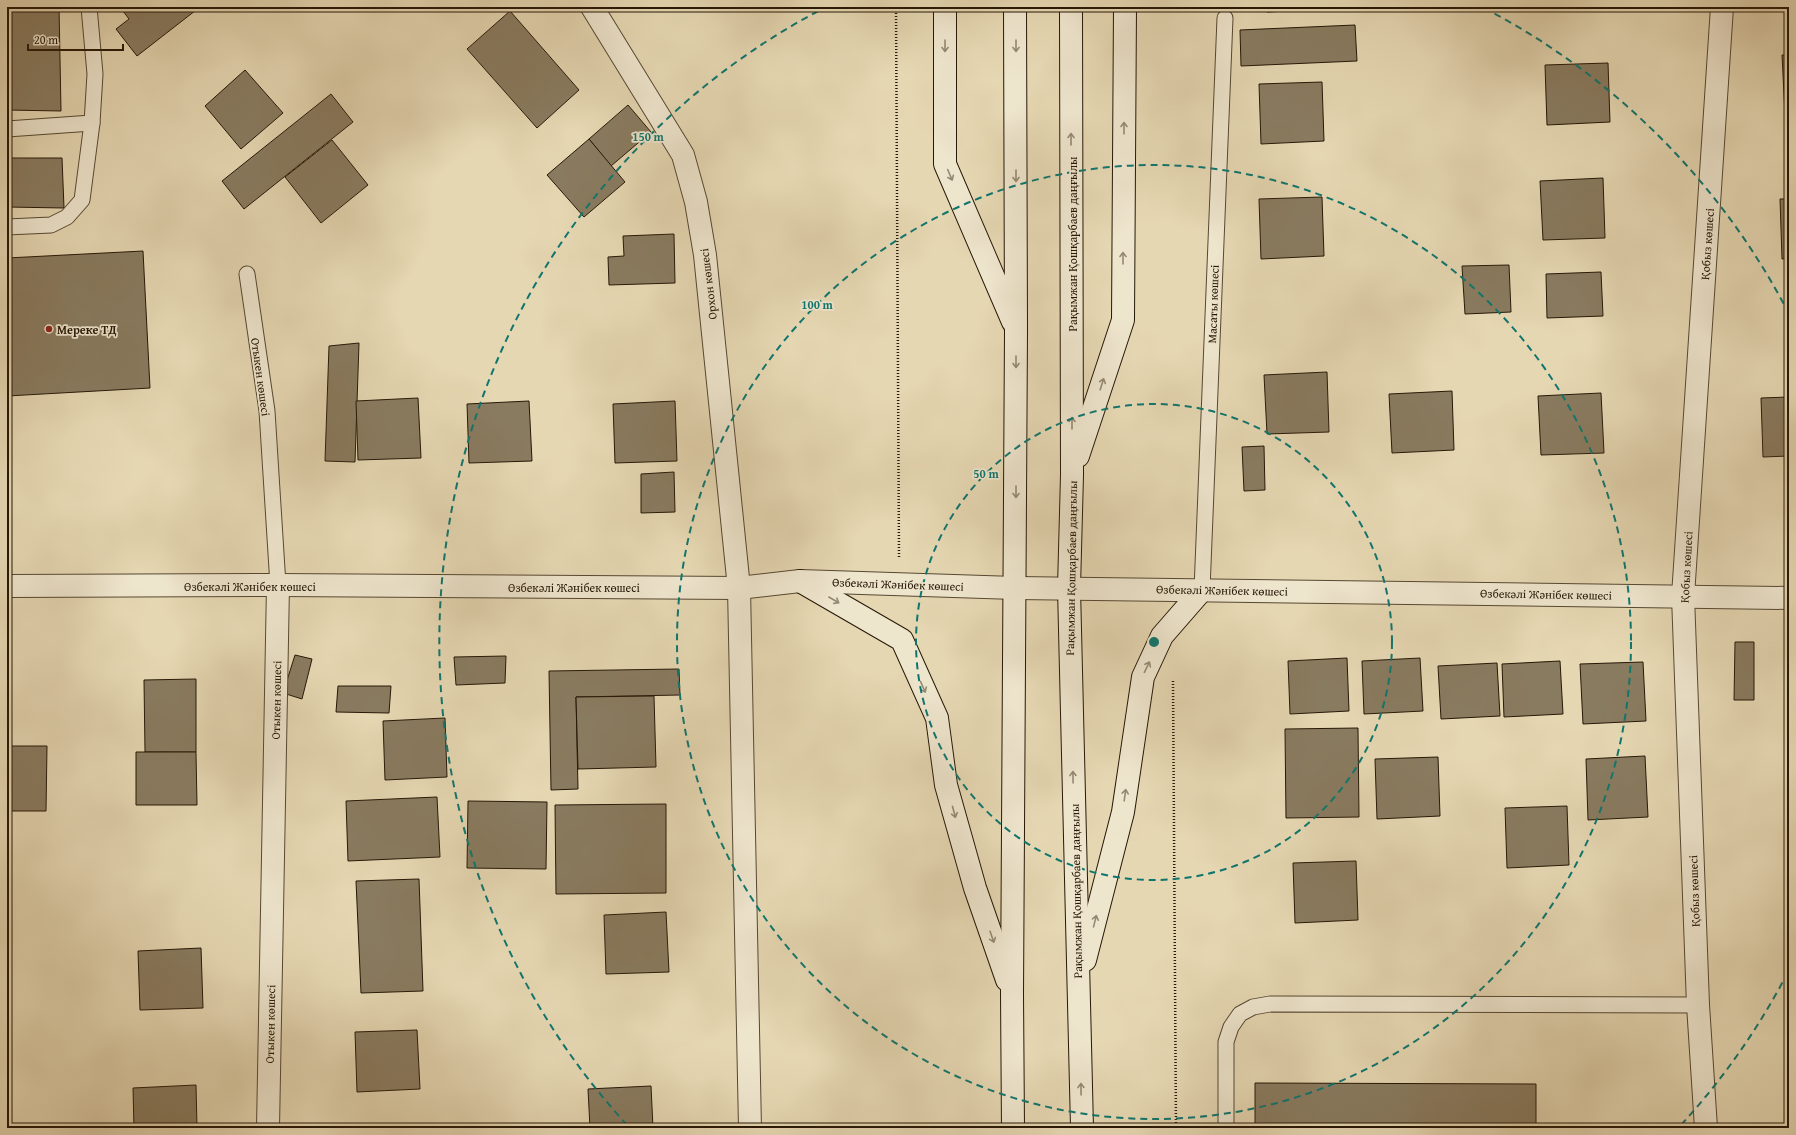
<svg xmlns="http://www.w3.org/2000/svg" width="1796" height="1135" font-family="'Gentium Book Plus',serif">
  <rect width="100%" height="100%" fill="#e5d7b2"/>
  <filter id="stains"><feTurbulence type="fractalNoise" baseFrequency=".005" numOctaves="4"/><feColorMatrix values="0 0 0 0 .2 0 0 0 0 .09 0 0 0 0 .02 0 0 0 .5 -.17"/></filter>
  <radialGradient id="worn" r=".72"><stop offset=".6" stop-color="#630" stop-opacity="0"/><stop offset="1" stop-color="#630" stop-opacity=".3"/></radialGradient>
  <g fill="#897b60" stroke="#261807">
    <polygon points="7,7 59,7 61,111 7,110"/>
    <polygon points="120,7 200,7 137,56 116,29 129,19"/>
    <polygon points="1267,7 1330,7 1330,9 1267,12"/>
    <polygon points="510,11 579,90 537,128 467,49"/>
    <polygon points="1355,25 1357,61 1241,66 1240,30"/>
    <polygon points="1782,55 1789,55 1789,114 1785,114"/>
    <polygon points="1608,63 1610,122 1547,125 1545,65"/>
    <polygon points="245,70 283,113 241,149 205,106"/>
    <polygon points="1322,82 1324,141 1261,144 1259,84"/>
    <polygon points="331,94 353,122 244,209 222,181"/>
    <polygon points="628,105 651,132 611,166 589,139"/>
    <polygon points="589,139 625,182 584,217 547,175"/>
    <polygon points="332,140 368,185 321,223 285,177"/>
    <polygon points="7,158 62,158 64,208 7,207"/>
    <polygon points="1603,178 1605,238 1543,240 1540,181"/>
    <polygon points="1322,197 1324,256 1261,259 1259,199"/>
    <polygon points="1780,199 1789,199 1789,258 1782,259"/>
    <polygon points="674,234 675,283 609,285 608,257 624,256 623,236"/>
    <polygon points="143,251 150,388 7,396 7,258"/>
    <polygon points="1509,265 1511,312 1465,314 1462,266"/>
    <polygon points="1601,272 1603,316 1547,318 1546,274"/>
    <polygon points="359,343 355,462 325,461 329,346"/>
    <polygon points="1327,372 1329,432 1267,434 1264,375"/>
    <polygon points="1452,391 1454,450 1392,453 1389,394"/>
    <polygon points="1601,393 1604,453 1541,455 1538,396"/>
    <polygon points="1789,397 1789,456 1763,457 1761,398"/>
    <polygon points="418,398 421,458 358,460 356,401"/>
    <polygon points="529,401 532,461 469,463 467,404"/>
    <polygon points="675,401 677,461 615,463 613,404"/>
    <polygon points="1264,446 1265,490 1244,491 1242,447"/>
    <polygon points="674,472 675,512 641,513 641,474"/>
    <polygon points="1735,642 1754,642 1754,700 1734,700"/>
    <polygon points="295,655 312,659 302,699 283,693"/>
    <polygon points="506,656 505,683 456,685 454,657"/>
    <polygon points="1347,658 1349,711 1290,714 1288,661"/>
    <polygon points="1420,658 1423,711 1364,714 1362,661"/>
    <polygon points="1560,661 1563,714 1504,717 1502,664"/>
    <polygon points="1643,662 1646,721 1583,724 1580,664"/>
    <polygon points="1497,663 1500,716 1441,719 1438,666"/>
    <polygon points="679,669 680,695 576,697 578,789 551,790 549,671"/>
    <polygon points="196,679 196,752 145,752 144,680"/>
    <polygon points="338,686 391,686 389,713 336,712"/>
    <polygon points="654,696 656,767 578,769 576,697"/>
    <polygon points="445,718 447,777 385,780 383,721"/>
    <polygon points="1358,728 1359,817 1286,818 1285,729"/>
    <polygon points="7,746 47,746 46,811 7,811"/>
    <polygon points="136,752 196,752 197,805 136,805"/>
    <polygon points="1645,756 1648,817 1588,820 1586,759"/>
    <polygon points="1438,757 1440,816 1377,819 1375,759"/>
    <polygon points="437,797 440,857 348,861 346,801"/>
    <polygon points="468,801 547,802 546,869 467,868"/>
    <polygon points="666,804 666,893 556,894 555,805"/>
    <polygon points="1567,806 1569,865 1507,868 1505,808"/>
    <polygon points="1356,861 1358,920 1295,923 1293,863"/>
    <polygon points="419,879 423,991 361,993 356,881"/>
    <polygon points="666,912 669,972 606,974 604,915"/>
    <polygon points="201,948 203,1008 140,1010 138,951"/>
    <polygon points="417,1030 420,1089 357,1092 355,1032"/>
    <polygon points="1255,1083 1536,1084 1536,1128 1255,1128"/>
    <polygon points="196,1085 197,1128 134,1128 133,1088"/>
    <polygon points="651,1086 653,1128 590,1128 588,1089"/>
  </g>
  <g fill="none" stroke-linecap="round" stroke-linejoin="round">
    <defs>
      <g id="service">
        <polyline points="7,129 92,123"/>
        <polyline points="7,227 51,225 67,217 82,200 92,123 95,74 89,7"/>
        <polyline points="247,274 267,411 278,585"/>
        <polyline points="1202,590 1225,18"/>
        <polyline points="1226,1128 1226,1042 1231,1027 1240,1014 1253,1007 1270,1004 1698,1005"/>
      </g>
      <g id="minor">
        <polyline points="592,7 683,155 696,202 705,255 739,588 750,1128"/>
        <polyline points="268,1128 278,585"/>
        <polyline points="1706,1128 1698,1005 1683,596 1722,7"/>
      </g>
      <polyline id="tertiary" points="7,586 278,585 739,588 800,581 1015,588 1789,598"/>
      <g id="secondary">
        <polyline points="945,7 945,164 1013,322"/>
        <polyline points="1071,7 1072,475 1069,588 1082,1128"/>
        <polyline points="1078,456 1123,320 1125,7"/>
        <polyline points="800,581 902,640 937,718 946,785 975,888 1007,980"/>
        <polyline points="1085,960 1123,812 1143,677 1162,636 1202,590"/>
        <polyline points="1013,1128 1012,994 1016,331 1015,7"/>
      </g>
    </defs>
    <use href="#service" stroke="#564832" stroke-width="17"/>
    <use href="#minor" stroke="#564832" stroke-width="24"/>
    <use href="#tertiary" stroke="#564832" stroke-width="24"/>
    <use href="#secondary" stroke="#261807" stroke-width="24"/>
    <g stroke="#261807" stroke-width="2.5" stroke-dasharray="1 2" stroke-linecap="butt">
      <polyline points="896,7 899,558"/>
      <polyline points="1173,681 1176,1128"/>
    </g>
    <use href="#service" stroke="#eee5cd" stroke-width="15"/>
    <use href="#minor" stroke="#eee5cd" stroke-width="22"/>
    <use href="#tertiary" stroke="#eee5cd" stroke-width="22"/>
    <use href="#secondary" stroke="#eee5cd" stroke-width="22"/>
  </g>
  <defs><path id="oneway-shaft" d="M-6 0H5M1.5-3L5.5 0L1.5 3" fill="none" stroke-width="1.6" stroke-linecap="round" stroke-linejoin="round"/></defs>
  <g stroke="#948974">
    <use href="#oneway-shaft" transform="translate(945 46) rotate(90)"/>
    <use href="#oneway-shaft" transform="translate(1016 46) rotate(90)"/>
    <use href="#oneway-shaft" transform="translate(1124 128) rotate(-90)"/>
    <use href="#oneway-shaft" transform="translate(1071 139) rotate(-90)"/>
    <use href="#oneway-shaft" transform="translate(950 175) rotate(67)"/>
    <use href="#oneway-shaft" transform="translate(1016 176) rotate(90)"/>
    <use href="#oneway-shaft" transform="translate(1123 258) rotate(-90)"/>
    <use href="#oneway-shaft" transform="translate(1016 362) rotate(90)"/>
    <use href="#oneway-shaft" transform="translate(1102 384) rotate(-72)"/>
    <use href="#oneway-shaft" transform="translate(1072 423) rotate(-90)"/>
    <use href="#oneway-shaft" transform="translate(1016 492) rotate(90)"/>
    <use href="#oneway-shaft" transform="translate(834 600) rotate(30)"/>
    <use href="#oneway-shaft" transform="translate(1147 667) rotate(-64)"/>
    <use href="#oneway-shaft" transform="translate(923 687) rotate(66)"/>
    <use href="#oneway-shaft" transform="translate(1073 777) rotate(-91)"/>
    <use href="#oneway-shaft" transform="translate(1125 795) rotate(-82)"/>
    <use href="#oneway-shaft" transform="translate(954 812) rotate(75)"/>
    <use href="#oneway-shaft" transform="translate(1095 921) rotate(-76)"/>
    <use href="#oneway-shaft" transform="translate(992 937) rotate(71)"/>
    <use href="#oneway-shaft" transform="translate(1081 1089) rotate(-91)"/>
  </g>
  <g fill="none" stroke="#0f766e" stroke-width="2" stroke-dasharray="7 5">
    <circle cx="1154" cy="642" r="238"/>
    <circle cx="1154" cy="642" r="477"/>
    <path d="M1788 972A715 715 0 0 1 1681 1125M627 1125A715 715 0 0 1 824 8M1484 8A715 715 0 0 1 1788 312"/>
  </g>
  <circle fill="#8f2418" stroke="#eee5cd" stroke-width="1.5" cx="49" cy="329" r="4"/>
  <g text-anchor="middle" dominant-baseline="central" stroke-width="3.5" stroke-linejoin="round" paint-order="stroke">
    <g font-size="12" fill="#261807" stroke="#eee5cd">
      <text transform="translate(1072 244) rotate(-90)">Рақымжан Қошқарбаев даңғылы</text>
      <text transform="translate(1707 244) rotate(-86)">Қобыз көшесі</text>
      <text transform="translate(708 284) rotate(-97)">Орхон көшесі</text>
      <text transform="translate(1213 304) rotate(-88)">Масаты көшесі</text>
      <text transform="translate(261 377) rotate(82)">Отыкен көшесі</text>
      <text transform="translate(1686 567) rotate(-87)">Қобыз көшесі</text>
      <text transform="translate(1071 568) rotate(-89)">Рақымжан Қошқарбаев даңғылы</text>
      <text transform="translate(898 584) rotate(2)">Өзбекәлі Жәнібек көшесі</text>
      <text x="250" y="586">Өзбекәлі Жәнібек көшесі</text>
      <text x="574" y="587">Өзбекәлі Жәнібек көшесі</text>
      <text transform="translate(1222 590) rotate(1)">Өзбекәлі Жәнібек көшесі</text>
      <text transform="translate(1546 594) rotate(1)">Өзбекәлі Жәнібек көшесі</text>
      <text transform="translate(276 700) rotate(-89)">Отыкен көшесі</text>
      <text transform="translate(1076 891) rotate(-91)">Рақымжан Қошқарбаев даңғылы</text>
      <text transform="translate(1694 891) rotate(-92)">Қобыз көшесі</text>
      <text transform="translate(270 1024) rotate(-89)">Отыкен көшесі</text>
    </g>
    <g font-size="12" font-weight="bold" fill="#261807" stroke="#eee5cd" text-anchor="start">
      <text x="57" y="329">Мереке ТД</text>
    </g>
  </g>
  <circle cx="1154" cy="642" r="6" fill="#0f766e" stroke="#eee5cd" stroke-width="2"/>
  <g font-size="12" text-anchor="middle" font-weight="bold" fill="#0f766e" stroke="#eee5cd" stroke-width="3.5" stroke-linejoin="round" paint-order="stroke">
    <text x="648" y="141">150 m</text>
    <text x="817" y="309">100 m</text>
    <text x="986" y="478">50 m</text>
  </g>
  <rect width="1796" height="1135" fill="none" stroke="#e5d7b2" stroke-width="24"/>
  <rect x="8" y="8" width="1780" height="1119" fill="none" stroke="#261807" stroke-width="2"/>
  <rect x="12" y="12" width="1772" height="1111" fill="none" stroke="#261807"/>
  <path d="M28 44v6h95v-6" fill="none" stroke="#261807" stroke-width="2"/>
  <text x="34" y="44" font-size="12" fill="#261807" stroke="#eee5cd" stroke-width="3" paint-order="stroke">20 m</text>
  <rect width="100%" height="100%" filter="url(#stains)"/>
  <rect width="100%" height="100%" fill="url(#worn)"/>
</svg>
